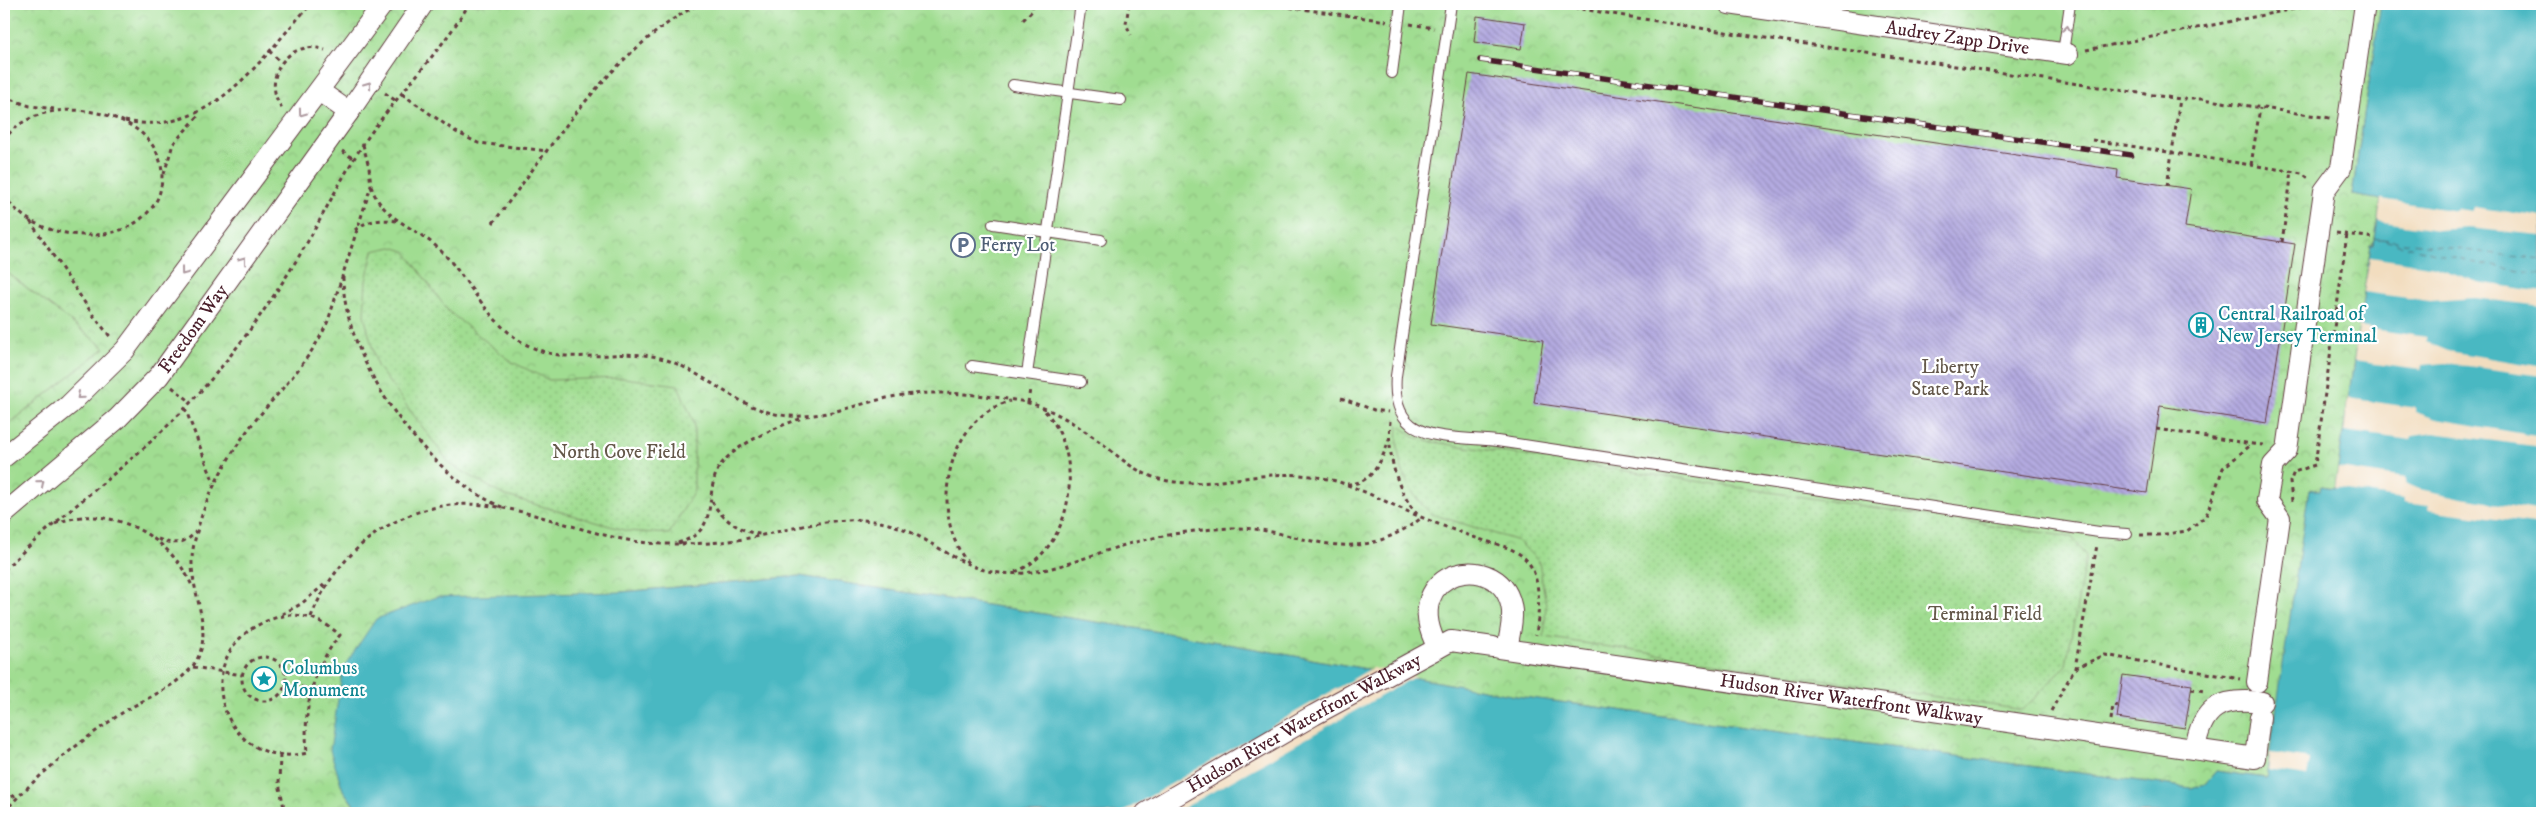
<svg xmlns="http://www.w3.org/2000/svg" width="2546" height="817" font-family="'IM FELL DW Pica',serif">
  <defs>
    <pattern id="grass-tufts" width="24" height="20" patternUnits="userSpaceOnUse" patternTransform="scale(1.25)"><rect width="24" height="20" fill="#a0dd91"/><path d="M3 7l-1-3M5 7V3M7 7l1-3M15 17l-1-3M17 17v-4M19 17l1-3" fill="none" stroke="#8bbd7d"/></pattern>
    <pattern id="park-crowns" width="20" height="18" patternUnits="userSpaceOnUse" patternTransform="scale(1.25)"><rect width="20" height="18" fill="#a0dd91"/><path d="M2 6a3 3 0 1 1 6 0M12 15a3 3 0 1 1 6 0" fill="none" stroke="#8bbd7d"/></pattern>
    <pattern id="garden-dots" width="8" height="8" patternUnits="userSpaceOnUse" patternTransform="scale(1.25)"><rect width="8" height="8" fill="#a0dd91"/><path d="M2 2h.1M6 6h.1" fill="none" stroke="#8bbd7d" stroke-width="1.8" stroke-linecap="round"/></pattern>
    <pattern id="building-back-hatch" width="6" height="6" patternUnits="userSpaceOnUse" patternTransform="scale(1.25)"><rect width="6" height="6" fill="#b4abe1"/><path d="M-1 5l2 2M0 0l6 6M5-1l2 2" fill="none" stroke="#948bb7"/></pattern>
  </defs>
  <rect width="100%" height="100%" fill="#fff"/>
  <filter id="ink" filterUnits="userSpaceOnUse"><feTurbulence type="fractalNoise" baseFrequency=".02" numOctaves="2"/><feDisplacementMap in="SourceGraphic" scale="10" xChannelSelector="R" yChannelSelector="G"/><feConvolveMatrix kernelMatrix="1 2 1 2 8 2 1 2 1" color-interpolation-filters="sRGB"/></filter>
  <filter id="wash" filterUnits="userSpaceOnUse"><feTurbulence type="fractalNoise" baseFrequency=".0096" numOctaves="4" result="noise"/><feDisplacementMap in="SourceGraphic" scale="20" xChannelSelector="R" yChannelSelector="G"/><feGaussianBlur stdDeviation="1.12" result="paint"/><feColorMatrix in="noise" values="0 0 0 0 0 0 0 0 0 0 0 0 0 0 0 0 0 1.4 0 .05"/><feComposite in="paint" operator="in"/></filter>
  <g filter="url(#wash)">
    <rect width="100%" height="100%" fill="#f2ddbf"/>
    <polygon fill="url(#grass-tufts)" stroke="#757e5e" points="4,270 105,348 4,428"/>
    <polygon fill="url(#park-crowns)" stroke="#757e5e" points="4,4 2381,4 2352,195 2381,199 2374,245 2371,245 2335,488 2322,486 2321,491 2309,489 2267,778 2216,771 2205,784 2191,788 1516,696 1173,634 800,576 621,592 343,790 359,813 4,813 4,428 105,348 4,270"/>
    <g fill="url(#garden-dots)" stroke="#757e5e">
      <polygon points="392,247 405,251 448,311 512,362 549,380 624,378 678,385 694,423 694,491 669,534 627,531 503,495 450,464 377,366 364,315 366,281 373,251"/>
      <path d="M1398,425L1414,437L1433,442L2072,537L2086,556L2066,665L2023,710L1544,637L1546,604L1539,562L1518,541L1432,514C1405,492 1395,459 1398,425Z"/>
    </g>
    <polygon fill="#49b8c2" stroke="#4a6c76" points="2381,4 2542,4 2542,813 360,813 343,790 330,750 343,668 376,619 436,597 621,592 800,576 1173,634 1516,696 2191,788 2205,784 2216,771 2266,778 2309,489 2320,491 2321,486 2335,488 2371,245 2374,245 2381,200 2352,195"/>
    <g fill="#f2ddbf">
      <polygon points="2381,199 2456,211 2457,209 2472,211 2474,207 2542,217 2542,235 2468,228 2438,230 2378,221"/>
      <polygon points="2370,257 2435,267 2478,282 2542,292 2542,306 2475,298 2430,301 2364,292"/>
      <polygon points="2359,327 2426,337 2426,342 2448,351 2542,367 2542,376 2446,363 2422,365 2421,370 2354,361"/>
      <polygon points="2348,398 2415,408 2415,412 2436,419 2542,437 2542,447 2433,433 2412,436 2411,440 2344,431"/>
      <polygon points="2338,468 2405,478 2405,483 2419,489 2461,498 2542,511 2542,525 2428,510 2429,506 2404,503 2404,499 2335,488"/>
      <polygon points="1372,668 1416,676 1175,813 1121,813"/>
      <polygon points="2270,753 2310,759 2307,776 2268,770"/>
    </g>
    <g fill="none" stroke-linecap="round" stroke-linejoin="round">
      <g stroke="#4a5c67" stroke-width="1" stroke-dasharray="6 5" stroke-linecap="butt">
        <polyline points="2375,238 2471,262 2542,275"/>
        <polyline points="2381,239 2542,260"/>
      </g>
    </g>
    <g id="blocks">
      <g fill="url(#building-back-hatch)">
        <polygon points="1477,16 1525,23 1521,49 1474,42"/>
        <polygon points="1469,74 2118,170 2117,178 2191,189 2185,227 2295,244 2267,423 2160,406 2147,493 1534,403 1543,340 1431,324"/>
        <polygon points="2123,675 2192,685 2185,728 2117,718"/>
      </g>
    </g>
  </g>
  <g filter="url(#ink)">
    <use href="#blocks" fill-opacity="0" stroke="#633c41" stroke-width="1"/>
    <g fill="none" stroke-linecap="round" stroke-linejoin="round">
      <defs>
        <g id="lane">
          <path d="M1451,4L1396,376C1390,445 1446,435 1497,441L2099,532L2127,534"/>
          <polyline points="2063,53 2070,4"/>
          <polyline points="1392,73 1401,4"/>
          <polyline points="1013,85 1121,100"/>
          <polyline points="993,224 1101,240"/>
          <polyline points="972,366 1081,382"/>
          <polyline points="1027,374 1081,4"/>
        </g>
        <g id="street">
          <path id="s1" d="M1729,4L2068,54"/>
          <polyline points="319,91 349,112"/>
          <polyline points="4,457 69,405 125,350 383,4"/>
          <path id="s2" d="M4,514L117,419L159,376L349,112L423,4"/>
          <path d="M1438,648C1394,567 1505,546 1512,611C1513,623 1509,637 1507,649"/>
          <path id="s3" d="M1499,648L2255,758L2260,717"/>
          <polyline points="2257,682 2280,518 2267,500 2273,465 2287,450 2324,191 2341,168 2365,4"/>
          <path d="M2195,749C2202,706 2221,697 2262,702"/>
          <path id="s4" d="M1146,813L1314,715L1451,641L1493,647"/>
        </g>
      </defs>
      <use href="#lane" stroke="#633c41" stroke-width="12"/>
      <use href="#street" stroke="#633c41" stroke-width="22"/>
      <g stroke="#633c41" stroke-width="3" stroke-dasharray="4 4" stroke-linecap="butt">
        <polyline points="1129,4 1126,24 1131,35"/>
        <polyline points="1266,4 1387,21"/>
        <polyline points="1550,4 1731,33 2153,95 2180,99 2202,99 2330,118"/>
        <polyline points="1023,20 1032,11 1033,4"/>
        <polyline points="1410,24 1434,28"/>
        <polyline points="2086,50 2319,4"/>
        <polyline points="269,51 281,62"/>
        <polyline points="385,93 396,101"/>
        <polyline points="402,94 456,132 478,143 548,151"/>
        <polyline points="4,97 30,106 54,109"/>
        <path d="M282,108C260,78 289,37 325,50"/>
        <path d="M125,121C212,138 259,60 311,4"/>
        <polyline points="2092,140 2302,173 2310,179"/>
        <path d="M4,141C9,131 19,124 29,119C72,97 161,116 162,175C162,188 159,200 150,210C134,229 109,236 85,235C53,234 22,223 4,195"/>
        <polyline points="342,151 354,159"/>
        <polyline points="2251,165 2260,108"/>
        <polyline points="164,174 173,144 200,114"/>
        <path d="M371,186C382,220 415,226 439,249C475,284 492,337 545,352C585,364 627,346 667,360C710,375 742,413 790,416C827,418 862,402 897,396C934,390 977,394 1014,400C1049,405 1076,424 1104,445C1120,458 1136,472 1156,478C1202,492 1252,471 1299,475C1313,476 1326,478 1339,482C1363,490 1386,502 1409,512C1434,523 1459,532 1485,541C1500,545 1518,549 1528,562C1542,580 1539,613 1536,635"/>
        <polyline points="2167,186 2180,99"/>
        <polyline points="30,221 93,315 112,339"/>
        <path d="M493,223C552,146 611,50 699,4"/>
        <path d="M355,230C367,220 381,219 396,221"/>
        <polyline points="2336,233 2375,238"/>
        <polyline points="2282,242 2292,171"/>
        <path d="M343,277C343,360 426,475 502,507"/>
        <polyline points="172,387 191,402"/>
        <polyline points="1341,398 1374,410 1388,412"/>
        <polyline points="1028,403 1030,389"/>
        <polyline points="185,408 214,483"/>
        <path d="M1390,421C1387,453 1396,490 1417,514"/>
        <polyline points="2156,429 2252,444"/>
        <path d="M1347,484C1372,485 1383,459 1389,439"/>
        <path d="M712,501C719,517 742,533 760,534"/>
        <polyline points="2292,501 2290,482 2294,472 2315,465 2347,234"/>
        <path d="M55,524C107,501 171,536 192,586"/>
        <polyline points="2140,535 2159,535 2187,531 2206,516 2223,468 2252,444 2264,445"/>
        <path d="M158,539C172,545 186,545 196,531"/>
        <path d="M678,543C725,530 700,489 723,462C739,443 780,425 803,418"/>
        <path d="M968,563C929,515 945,419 1010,401"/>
        <path d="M4,570C63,511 133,464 190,403C230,360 265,311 296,261C320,223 338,183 362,146C395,96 439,55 469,4"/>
        <path d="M1015,572C1076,548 1086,452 1043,409"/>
        <polyline points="282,614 301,604 325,584"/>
        <path d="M288,615C309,615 324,621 340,635C312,669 303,709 307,753C214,774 180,634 288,615Z"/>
        <path d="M311,617C339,546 406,497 484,505C548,512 606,545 671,544C697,544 723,543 749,538C794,529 839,513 885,523C926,532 957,569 1000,573C1045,577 1085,556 1128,544C1162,535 1198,529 1234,528C1290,527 1336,562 1393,535C1403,530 1415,524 1422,517"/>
        <circle cx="264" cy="679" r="22"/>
        <polyline points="193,667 242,675"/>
        <polyline points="2075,668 2105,655 2240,679"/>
        <polyline points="285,684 311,689"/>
        <polyline points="2191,689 2205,691"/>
        <polyline points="2051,711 2075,668 2097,545"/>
        <polyline points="2111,720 2113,705 2119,706"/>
        <polyline points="280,755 279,783 285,813"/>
        <polyline points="4,799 19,794"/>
        <path d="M4,812C37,775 78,743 119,715C142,699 174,689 192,667C217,636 191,595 192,561C192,548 196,536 199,524C210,488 228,457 250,427C278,392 310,362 328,321L371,186L369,167L363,145"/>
      </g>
      <use href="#lane" stroke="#fff" stroke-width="10"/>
      <use href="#street" stroke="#fff" stroke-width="20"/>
      <defs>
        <polyline id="rail" points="1480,60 2131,155"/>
      </defs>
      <use href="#rail" stroke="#4a1f2b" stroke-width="5.5"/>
      <use href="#rail" stroke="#fff" stroke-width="4" stroke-dasharray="11" stroke-linecap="butt"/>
    </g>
    <defs><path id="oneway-chevron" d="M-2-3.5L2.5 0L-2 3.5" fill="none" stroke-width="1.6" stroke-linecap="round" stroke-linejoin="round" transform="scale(1.25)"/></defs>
    <g stroke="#ae9aa0">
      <use href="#oneway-chevron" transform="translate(2067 29) rotate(-81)"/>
      <use href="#oneway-chevron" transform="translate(368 85) rotate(-55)"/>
      <use href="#oneway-chevron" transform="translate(302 113) rotate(126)"/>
      <use href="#oneway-chevron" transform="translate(243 260) rotate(-55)"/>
      <use href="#oneway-chevron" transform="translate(184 272) rotate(127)"/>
      <use href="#oneway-chevron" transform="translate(80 396) rotate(139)"/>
      <use href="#oneway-chevron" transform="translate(41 483) rotate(-40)"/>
    </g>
  </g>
  <defs>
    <symbol id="parking-ring" viewBox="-11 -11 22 22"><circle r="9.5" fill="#fff" stroke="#5c6f8a" stroke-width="1.5"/><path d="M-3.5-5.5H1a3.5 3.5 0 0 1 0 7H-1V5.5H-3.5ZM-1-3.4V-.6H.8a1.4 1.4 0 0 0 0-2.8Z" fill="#5c6f8a"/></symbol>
    <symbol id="building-ring" viewBox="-11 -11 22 22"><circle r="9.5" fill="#fff" stroke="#0f9aa8" stroke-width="1.5"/><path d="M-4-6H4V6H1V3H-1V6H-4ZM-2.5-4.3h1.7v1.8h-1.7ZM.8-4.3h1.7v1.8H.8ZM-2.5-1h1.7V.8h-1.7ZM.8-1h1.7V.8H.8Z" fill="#0f9aa8"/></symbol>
    <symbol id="sight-ring" viewBox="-11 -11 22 22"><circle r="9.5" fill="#fff" stroke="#0f9aa8" stroke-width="1.5"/><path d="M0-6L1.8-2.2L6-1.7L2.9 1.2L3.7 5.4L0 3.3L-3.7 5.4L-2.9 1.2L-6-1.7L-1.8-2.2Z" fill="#0f9aa8"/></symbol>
  </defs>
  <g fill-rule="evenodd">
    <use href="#parking-ring" x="949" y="231" width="28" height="28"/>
    <use href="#building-ring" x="2187" y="311" width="28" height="28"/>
    <use href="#sight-ring" x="250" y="665" width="28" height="28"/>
  </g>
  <g text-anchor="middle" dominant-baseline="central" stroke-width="4.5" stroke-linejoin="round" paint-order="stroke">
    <g font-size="19" fill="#4a1f2b" stroke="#fff">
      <text stroke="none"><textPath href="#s1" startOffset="231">Audrey Zapp Drive</textPath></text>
      <text stroke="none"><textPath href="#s2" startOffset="266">Freedom Way</textPath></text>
      <text stroke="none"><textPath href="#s3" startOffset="356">Hudson River Waterfront Walkway</textPath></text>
      <text stroke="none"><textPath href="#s4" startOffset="182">Hudson River Waterfront Walkway</textPath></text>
    </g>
    <g font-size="19" fill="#4e5e75" stroke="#fff" text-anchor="start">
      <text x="980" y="245">Ferry Lot</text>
    </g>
    <g font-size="19" fill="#0d838f" stroke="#fff" text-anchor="start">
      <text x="2218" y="314">Central Railroad of<tspan x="2218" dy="22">New Jersey Terminal</tspan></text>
      <text x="282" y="668">Columbus<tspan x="282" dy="22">Monument</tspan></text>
    </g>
    <g font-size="19" fill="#64584a" stroke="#fff">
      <text x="1950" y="367">Liberty<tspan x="1950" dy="22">State Park</tspan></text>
      <text x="619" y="452">North Cove Field</text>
      <text x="1985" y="614">Terminal Field</text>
    </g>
  </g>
  <rect width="2546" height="817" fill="none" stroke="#fff" stroke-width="20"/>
</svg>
